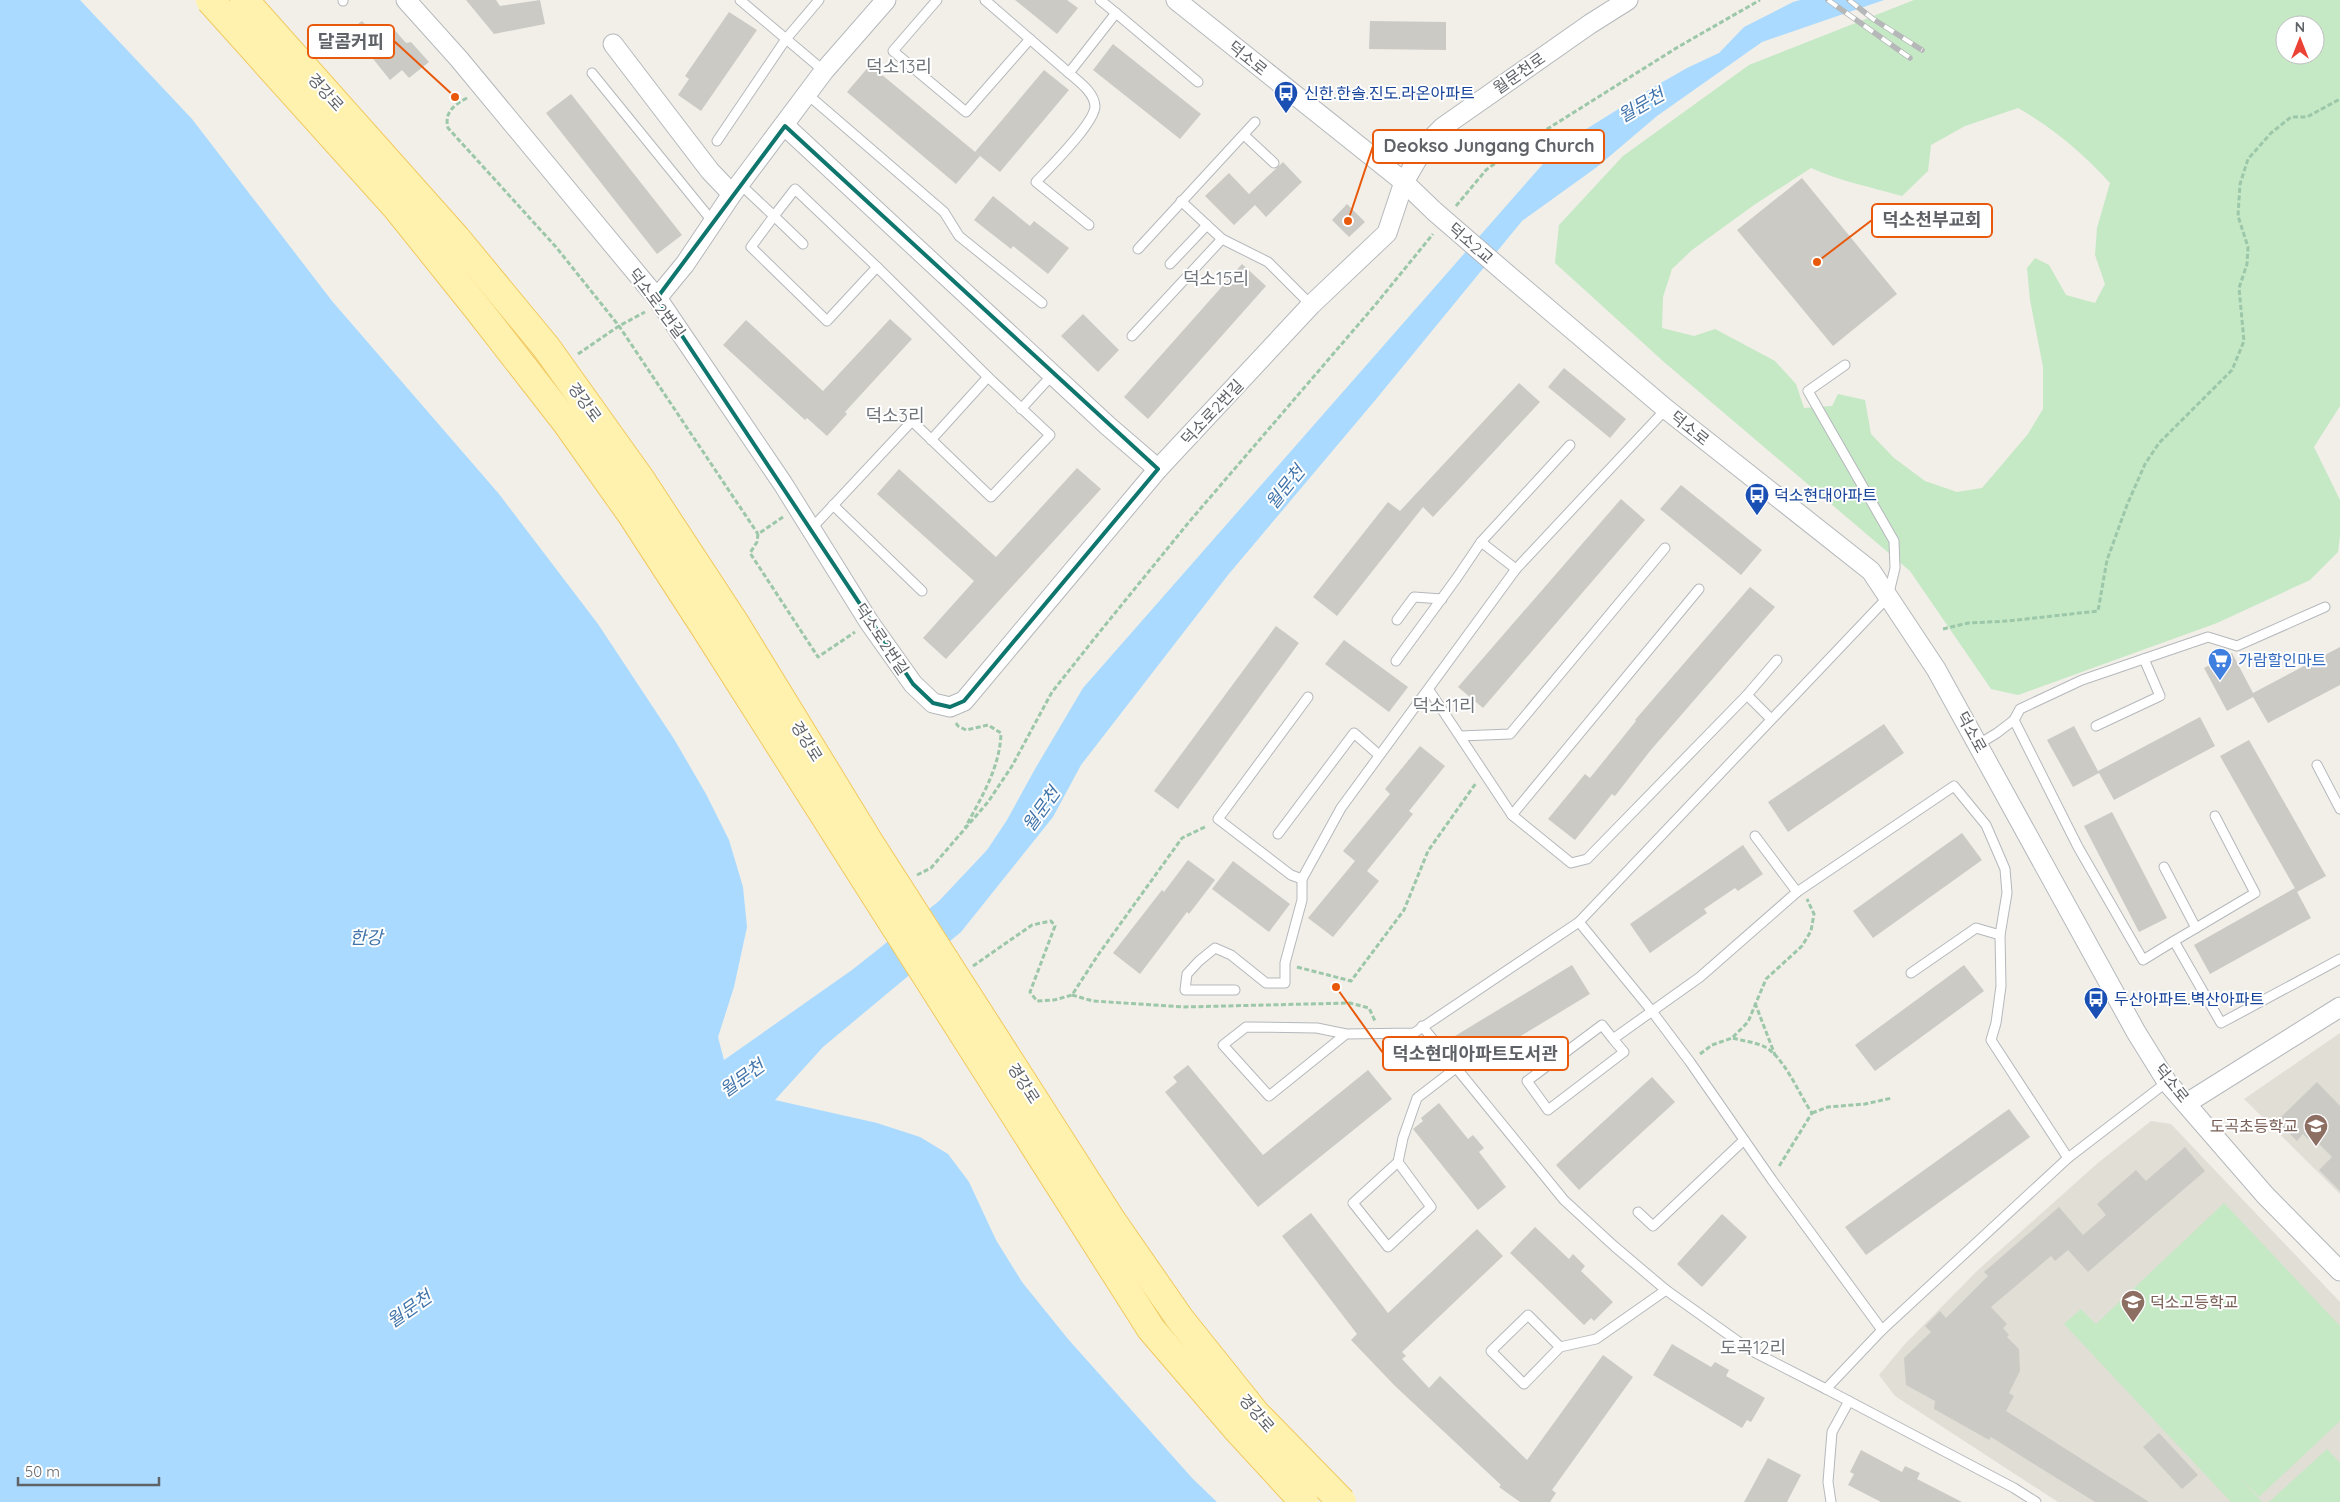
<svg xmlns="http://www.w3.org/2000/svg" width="2340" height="1502" font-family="Quicksand,'Noto Sans KR',sans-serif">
  <rect width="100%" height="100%" fill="#f1efe8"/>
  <g fill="#e1ded6">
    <polygon points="2340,1033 2340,1194 2244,1099"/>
    <polygon points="2151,1121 2171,1124 2340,1302 2340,1502 2058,1502 1895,1396 1879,1375 1904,1345 1979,1269 2099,1162"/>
  </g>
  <g fill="#c5e8c5" fill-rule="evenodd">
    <path d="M1914,0H2340V406L2314,447L2340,500V535L2338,552L2310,580L2217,623L2018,695L1991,689L1910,571L1664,362L1555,263L1559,225L1623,156L1749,65ZM2285,25H2315V55H2285ZM2018,108C2053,128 2083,153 2110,183L2097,228L2095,255L2105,284L2095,303L2066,295L2049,265L2035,258L2027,268L2030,300L2043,367V409L2028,434L1982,488L1957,492L1925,481L1894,458L1871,434L1865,400L1838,394L1832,406L1804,408L1796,384L1775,361L1715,329L1694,336L1662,328L1663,297L1672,269L1692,250L1754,205L1811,168C1839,181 1871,187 1902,196L1928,171L1931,145L1965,126Z"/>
    <polygon points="2224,1203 2340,1326 2340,1421 2259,1497 2238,1476 2262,1502 2231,1502 2064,1324 2081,1309 2096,1324"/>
    <polygon points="2327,1449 2340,1463 2340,1502 2269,1502"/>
  </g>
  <polygon fill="#aadaff" points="0,0 80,0 192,119 332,301 499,494 598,624 674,739 706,794 729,840 743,887 747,927 734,987 718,1037 724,1060 852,970 939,901 987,850 1007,820 1035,769 1083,688 1549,157 1580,133 1652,88 1687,68 1719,53 1744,27 1793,2 1800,0 1884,0 1762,42 1657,116 1597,167 1522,221 1377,398 1228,575 1081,765 1053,817 961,932 823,1047 775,1100 877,1123 920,1137 948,1154 969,1182 996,1240 1022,1282 1068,1339 1193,1479 1217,1502 0,1502"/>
  <g fill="#cccac5">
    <polygon points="466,0 496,0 500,6 540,0 545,24 494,34"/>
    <polygon points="1015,0 1067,0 1078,8 1057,34"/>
    <polygon points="729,12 757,30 701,111 678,95 689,79 685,76"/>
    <polygon points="362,21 378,38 392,27 406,43 411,42 429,62 409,78 402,70 390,80 350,30"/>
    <polygon points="1370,21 1446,22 1446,50 1369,49"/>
    <polygon points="1113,44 1201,114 1180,139 1093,70"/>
    <polygon points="870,65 980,156 956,184 847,92"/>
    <polygon points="1044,70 1069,90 1000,172 975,152"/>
    <polygon points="571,94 682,235 657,254 546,113"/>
    <polygon points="1283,162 1302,182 1266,217 1255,205 1234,225 1205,196 1229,173 1249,194"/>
    <polygon points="1802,178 1897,294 1833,346 1737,230"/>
    <polygon points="993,196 1030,226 1034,221 1069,248 1048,274 1013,246 1011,249 974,220"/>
    <polygon points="1347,204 1365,222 1349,237 1332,220"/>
    <polygon points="1242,264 1266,286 1148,419 1124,397"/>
    <polygon points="1083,314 1119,350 1098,372 1061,336"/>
    <polygon points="890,319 912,339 845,412 847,414 827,436 807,418 805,420 723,345 746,320 823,391"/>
    <polygon points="1564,368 1626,419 1610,438 1548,387"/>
    <polygon points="1519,383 1540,402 1433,517 1423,507 1337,616 1313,597 1388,502 1400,511"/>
    <polygon points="1077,468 1101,489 946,659 923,638 974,581 877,494 899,469 996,557"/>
    <polygon points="1681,485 1762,550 1741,575 1660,509"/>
    <polygon points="1621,499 1645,520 1483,708 1458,687"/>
    <polygon points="1750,587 1775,607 1650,751 1615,796 1612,794 1575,840 1548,819 1585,774 1590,778 1636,721 1635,720"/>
    <polygon points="1276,626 1299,643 1178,809 1154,791"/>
    <polygon points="1344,640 1408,687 1389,712 1325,664"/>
    <polygon points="2340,647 2340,685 2268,723 2253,697 2227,711 2204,668 2232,653 2253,693"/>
    <polygon points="2200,717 2215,746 2114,800 2099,773 2073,787 2047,740 2074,726 2098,771"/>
    <polygon points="1884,724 1904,753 1788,832 1768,802"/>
    <polygon points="2249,740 2326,876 2297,892 2220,756"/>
    <polygon points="1420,746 1445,766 1409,811 1413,814 1367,871 1379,881 1333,937 1308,918 1355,861 1343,851 1390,794 1385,789"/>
    <polygon points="2112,812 2167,918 2139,932 2084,826"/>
    <polygon points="1962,833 1982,860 1873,938 1853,911"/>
    <polygon points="1743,845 1763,874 1738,891 1735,888 1704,909 1707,913 1650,953 1630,924"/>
    <polygon points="1188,860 1215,880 1189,914 1187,912 1140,974 1113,953 1162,890 1164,892"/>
    <polygon points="1233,861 1290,904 1269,932 1212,889"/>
    <polygon points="2295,888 2311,918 2210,974 2194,945"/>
    <polygon points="1572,965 1590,994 1473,1065 1455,1036"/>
    <polygon points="1964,965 1984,991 1875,1071 1855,1045"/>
    <polygon points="1188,1065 1263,1155 1368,1070 1392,1099 1258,1207 1165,1092 1177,1082 1173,1077"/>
    <polygon points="1652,1077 1675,1102 1579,1190 1556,1165"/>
    <polygon points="2317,1082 2340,1106 2340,1191 2319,1170 2332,1157 2311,1136 2308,1139 2303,1134 2297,1141 2277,1121"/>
    <polygon points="1439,1103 1468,1139 1473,1135 1484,1148 1479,1152 1506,1187 1478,1210 1413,1129 1423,1121 1421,1118"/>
    <polygon points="2009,1109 2030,1137 1866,1255 1845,1227"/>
    <polygon points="2185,1147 2205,1171 2088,1272 2068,1250 2055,1261 2051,1256 1991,1307 2007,1324 2003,1328 2009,1335 2007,1337 2019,1349 2020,1371 2009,1393 2014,1396 2006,1411 2149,1502 2095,1502 1991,1437 1989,1440 1934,1409 1935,1401 1906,1385 1904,1358 1931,1332 1925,1326 1940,1311 1946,1318 1988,1276 1984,1272 2059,1207 2083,1235 2106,1215 2097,1204 2136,1170 2146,1181"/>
    <polygon points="1311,1213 1388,1313 1477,1229 1503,1256 1402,1352 1406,1356 1402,1359 1429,1388 1440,1376 1527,1460 1603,1355 1633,1377 1552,1490 1556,1493 1550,1502 1520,1502 1499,1487 1501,1485 1395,1386 1351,1340 1357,1334 1282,1236"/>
    <polygon points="1722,1214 1747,1237 1702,1287 1677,1264"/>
    <polygon points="1535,1227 1569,1259 1573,1254 1585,1266 1581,1271 1613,1302 1594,1321 1591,1318 1584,1325 1510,1253"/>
    <polygon points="1672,1344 1711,1367 1715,1362 1729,1370 1726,1376 1765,1398 1751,1422 1747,1420 1742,1428 1653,1375"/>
    <polygon points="2159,1433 2198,1475 2182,1489 2143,1447"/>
    <polygon points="1861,1450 1902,1472 1905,1466 1920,1473 1917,1479 1962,1502 1881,1502 1848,1485 1854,1474 1850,1472"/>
    <polygon points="1768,1458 1801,1475 1787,1502 1744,1502"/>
  </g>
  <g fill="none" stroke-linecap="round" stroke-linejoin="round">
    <defs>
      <g id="service">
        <polyline points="343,0 343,1"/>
        <polyline points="740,0 824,71"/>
        <polyline points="937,0 893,51 966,112 1030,39"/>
        <polyline points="985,0 1069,73 1116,13 1100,0"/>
        <polyline points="1116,13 1198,82"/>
        <polyline points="592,73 713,222"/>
        <path d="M1069,73C1079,82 1094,92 1095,106C1095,123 1049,168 1036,182L1089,225"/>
        <polyline points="807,94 944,212 959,236 1042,303"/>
        <polyline points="1244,135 1274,163"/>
        <polyline points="717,141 786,39 819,0"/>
        <polyline points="740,184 774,216 751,247 827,321 877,267 795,189 774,216 803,244"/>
        <polyline points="1181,201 1222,239 1268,262 1311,305"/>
        <polyline points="1138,249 1255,122"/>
        <polyline points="1170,264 1207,225"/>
        <polyline points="877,267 988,377"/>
        <polyline points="1132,336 1222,239"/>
        <polyline points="1021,409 1053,374"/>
        <polyline points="833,505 922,591"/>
        <polyline points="811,529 912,421 991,497 1050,435 988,377 931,440"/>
        <polyline points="1516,569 1481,542 1570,445"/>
        <polyline points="2325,607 2237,646 2208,637 2082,680 2020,709 2014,720 2078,847 2143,960 2174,941 2221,1023 2340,959"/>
        <polyline points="1397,620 1414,597 1442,599"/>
        <polyline points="1396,661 1456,579 1481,542"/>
        <polyline points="1429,690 1512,815 1699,589"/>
        <polyline points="1771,719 1747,695 1777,660"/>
        <polyline points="2096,726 2160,696 2144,659"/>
        <polyline points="1460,736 1510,734 1665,548"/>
        <polyline points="1979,744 1997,733 2014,720"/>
        <polyline points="2317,765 2340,809"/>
        <polyline points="1512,815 1571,863 1587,859 1747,695"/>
        <polyline points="1278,834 1354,733 1379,755"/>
        <polyline points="1755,836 1797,892"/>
        <polyline points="2164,867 2196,928 2174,941"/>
        <polyline points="1302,879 1291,875 1218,819 1308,697"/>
        <polyline points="1579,922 1651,1010 1690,1062 1772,1180 1882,1330 2068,1158 2167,1082"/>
        <polyline points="2196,928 2255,893 2215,816"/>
        <polyline points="1911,973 1976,928 2000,935"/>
        <polyline points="1235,990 1185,990 1187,974 1199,961 1215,948 1231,955 1266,983 1285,983 1285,963 1302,900 1302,879 1341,808 1516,569 1666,409"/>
        <polyline points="1422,1026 1564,1200 1614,1246 1666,1290 1750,1350 1826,1389 1882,1330"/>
        <polyline points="1346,1034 1269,1096 1223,1045 1246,1027 1317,1028 1346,1034 1414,1033 1579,922 1888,597 1895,568 1894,541 1808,391 1845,365"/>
        <polyline points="1613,1039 1602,1025 1527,1081 1548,1110 1624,1052 1613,1039 1700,977 1797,892 1954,786 1986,825 2005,869 2007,893 2000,935 2001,986 1996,1023 1991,1040 2068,1158"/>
        <polyline points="1398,1162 1431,1207 1388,1247 1353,1203 1398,1162 1403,1138 1417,1098 1456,1068"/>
        <polyline points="1638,1212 1653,1226 1744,1140"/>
        <polyline points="1560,1347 1528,1315 1491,1351 1524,1384 1560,1347 1596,1339 1666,1290"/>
        <polyline points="1826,1389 2014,1488 2036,1502"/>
        <polyline points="1831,1502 1828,1482 1832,1432 1849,1401"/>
      </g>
      <g id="minor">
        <polyline points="406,0 459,59 657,298 783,484 869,622 913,684 933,703 950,707 964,701 1158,469 1311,305 1387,233 1404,182 1426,144 1443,127 1590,24 1628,0"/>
        <polyline points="1176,0 1404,182 1434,211"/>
        <polyline points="613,44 710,171 732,194"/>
        <polyline points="785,126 1108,426 1158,469"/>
        <polyline points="1508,275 1666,409 1871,571 1936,669 2136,1032 2167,1082 2265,1195 2340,1271"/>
        <polyline points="657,298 685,264 732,194 824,71 886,0"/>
        <polyline points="2187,1103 2340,1007"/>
      </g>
    </defs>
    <use href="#service" stroke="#b5b8bc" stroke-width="11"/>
    <use href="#minor" stroke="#b5b8bc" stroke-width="21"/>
    <g stroke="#9cc7a9" stroke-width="3" stroke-dasharray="5 2.5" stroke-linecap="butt">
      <path d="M467,98C454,105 444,112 448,128L556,247L619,326L758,534"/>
      <polyline points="1456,206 1486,170 1509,153 1678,47 1760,0"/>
      <polyline points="578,354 619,326 645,312"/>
      <polyline points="783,517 758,534 757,542 750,553 818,657 855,632"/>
      <polyline points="1943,629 1968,623 2008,621 2098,611 2107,560 2127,505 2145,464 2159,443 2232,370 2244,341 2239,288 2247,264 2248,247 2238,216 2240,184 2248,159 2271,133 2291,117 2307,117 2340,99"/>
      <path d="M956,723L958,726L966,730L988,725L1001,733C1000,768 981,798 965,828"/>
      <polyline points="917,875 931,868 988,802 1012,766 1052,692 1098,634 1189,522 1376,304 1433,234"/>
      <polyline points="973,966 1032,925 1051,921 1055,926 1030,992 1037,1001 1054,1000 1072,995 1098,955 1182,838 1207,826"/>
      <polyline points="1297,967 1351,981 1404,910 1428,851 1476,783"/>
      <polyline points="1072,995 1093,1001 1183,1007 1350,1003 1369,1008 1375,1021"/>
      <polyline points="1755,1003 1775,1055"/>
      <path d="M1733,1038C1743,1041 1754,1042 1763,1046C1784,1055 1799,1095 1812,1113L1778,1168"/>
      <polyline points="1700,1054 1712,1045 1732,1038 1748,1022 1766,979 1802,946 1811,931 1814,914 1807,899"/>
      <polyline points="1812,1113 1828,1107 1865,1104 1892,1098"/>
    </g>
    <use href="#service" stroke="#fff" stroke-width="9"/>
    <use href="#minor" stroke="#fff" stroke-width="19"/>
    <defs>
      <g id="rail">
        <polyline points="1828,0 1910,58"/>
        <polyline points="1849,0 1873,19 1922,50"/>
      </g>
    </defs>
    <use href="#rail" stroke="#b6b7b8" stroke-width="5.5"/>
    <use href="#rail" stroke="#fff" stroke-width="4" stroke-dasharray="11" stroke-linecap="butt"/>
    <defs>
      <polyline id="minor-bridge" points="1434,211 1508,275"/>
      <g id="primary-bridge">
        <polyline points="210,0 397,208 478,309 566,422 632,515 704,626 1151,1329 1236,1428 1304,1502"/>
        <polyline points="244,0 456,238 546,347 641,480 736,625 869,842 1112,1221 1180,1319 1256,1414 1342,1502"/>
      </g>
    </defs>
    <use href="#minor-bridge" stroke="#b5b8bc" stroke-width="21" stroke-linecap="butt"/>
    <use href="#primary-bridge" stroke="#f2c960" stroke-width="30" stroke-linecap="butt"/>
    <use href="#minor-bridge" stroke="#fff" stroke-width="19"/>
    <use href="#primary-bridge" stroke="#fff2af" stroke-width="28"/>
  </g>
  <path fill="none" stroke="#0f766e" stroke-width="4" stroke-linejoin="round" d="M785,126L1158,469L964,701L950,707L933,703L913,684L657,298Z"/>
  <defs>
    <symbol id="bus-pin" viewBox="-11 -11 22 30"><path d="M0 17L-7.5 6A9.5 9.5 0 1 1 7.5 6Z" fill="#1a4fb4" stroke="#fff"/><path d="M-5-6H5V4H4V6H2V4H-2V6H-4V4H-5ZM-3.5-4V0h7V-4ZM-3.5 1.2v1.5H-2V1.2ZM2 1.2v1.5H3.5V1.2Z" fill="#fff"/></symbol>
    <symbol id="supermarket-pin" viewBox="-11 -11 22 30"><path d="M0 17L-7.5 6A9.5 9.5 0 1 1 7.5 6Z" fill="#3f7fe0" stroke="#fff"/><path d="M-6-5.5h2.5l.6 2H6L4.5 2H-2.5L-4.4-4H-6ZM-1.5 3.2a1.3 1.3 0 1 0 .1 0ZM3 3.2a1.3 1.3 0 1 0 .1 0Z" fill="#fff"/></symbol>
    <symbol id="school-pin" viewBox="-11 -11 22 30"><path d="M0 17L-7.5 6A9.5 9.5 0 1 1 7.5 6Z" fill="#8d6e63" stroke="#fff"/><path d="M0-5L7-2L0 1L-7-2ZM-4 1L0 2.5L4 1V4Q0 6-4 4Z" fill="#fff"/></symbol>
  </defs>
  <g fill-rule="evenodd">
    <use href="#bus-pin" x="1272" y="79" width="28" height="38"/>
    <use href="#bus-pin" x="1743" y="481" width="28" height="38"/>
    <use href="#supermarket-pin" x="2206" y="646" width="28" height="38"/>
    <use href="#bus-pin" x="2082" y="985" width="28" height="38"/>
    <use href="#school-pin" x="2302" y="1112" width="28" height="38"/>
    <use href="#school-pin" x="2119" y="1288" width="28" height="38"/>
  </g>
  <g text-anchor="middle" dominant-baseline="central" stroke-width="4" stroke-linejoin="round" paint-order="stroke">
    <g font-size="16" fill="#5f6368" stroke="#fff">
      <text transform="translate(1248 58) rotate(39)">덕소로</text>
      <text transform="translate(1519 73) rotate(-35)">월문천로</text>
      <text transform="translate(326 92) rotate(48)">경강로</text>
      <text transform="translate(1471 243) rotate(41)">덕소2교</text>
      <text transform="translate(657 303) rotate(53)">덕소로2번길</text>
      <text transform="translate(585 402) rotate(54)">경강로</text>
      <text transform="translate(1212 412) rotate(-47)">덕소로2번길</text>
      <text transform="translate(1690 428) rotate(39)">덕소로</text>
      <text transform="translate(882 639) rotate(56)">덕소로2번길</text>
      <text transform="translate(1972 732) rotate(61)">덕소로</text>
      <text transform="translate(807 741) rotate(58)">경강로</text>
      <text transform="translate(1024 1083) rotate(57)">경강로</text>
      <text transform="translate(2172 1083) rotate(51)">덕소로</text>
      <text transform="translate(1257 1413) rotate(49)">경강로</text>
    </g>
    <g font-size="16" fill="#164399" stroke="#fff" text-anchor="start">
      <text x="1304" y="93">신한.한솔.진도.라온아파트</text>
      <text x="1774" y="495">덕소현대아파트</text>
      <text x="2114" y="999">두산아파트.벽산아파트</text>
    </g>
    <g font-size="16" fill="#366cbe" stroke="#fff" text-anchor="start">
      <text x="2238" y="660">가람할인마트</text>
    </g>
    <g font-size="16" fill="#785e54" stroke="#fff" text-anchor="end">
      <text x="2298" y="1126">도곡초등학교</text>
      <text x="2150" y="1302" text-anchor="start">덕소고등학교</text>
    </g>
    <g font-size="18" fill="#70757a" stroke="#fff">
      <text x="899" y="66">덕소13리</text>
      <text x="1216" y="278">덕소15리</text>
      <text x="895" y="415">덕소3리</text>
      <text x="1444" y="705">덕소11리</text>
      <text x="1753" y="1347">도곡12리</text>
    </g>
    <g font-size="18" font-style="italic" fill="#4174aa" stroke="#fff">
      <text transform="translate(1641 105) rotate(-30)">월문천</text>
      <text transform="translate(1285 487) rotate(-51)">월문천</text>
      <text transform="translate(1041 809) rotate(-54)">월문천</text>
      <text x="366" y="937">한강</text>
      <text transform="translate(742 1078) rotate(-36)">월문천</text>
      <text transform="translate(409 1309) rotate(-35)">월문천</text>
    </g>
  </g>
  <path fill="none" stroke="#e8590c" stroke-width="2" d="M455 97L394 41M1348 221L1373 146M1817 262L1872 220M1336 987L1383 1053"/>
  <g fill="#e8590c" stroke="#fff" stroke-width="2">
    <circle cx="455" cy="97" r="5"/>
    <circle cx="1348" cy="221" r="5"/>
    <circle cx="1817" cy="262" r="5"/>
    <circle cx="1336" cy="987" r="5"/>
  </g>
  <g fill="#fff" stroke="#e8590c" stroke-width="2">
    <rect x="308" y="25" width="86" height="33" rx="5"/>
    <rect x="1373" y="130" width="231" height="33" rx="5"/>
    <rect x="1872" y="204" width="120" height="33" rx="5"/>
    <rect x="1383" y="1037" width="185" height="33" rx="5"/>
  </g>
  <g font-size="18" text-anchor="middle" font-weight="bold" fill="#5f6368">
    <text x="351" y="48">달콤커피</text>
    <text x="1489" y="152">Deokso Jungang Church</text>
    <text x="1932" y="226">덕소천부교회</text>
    <text x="1475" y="1060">덕소현대아파트도서관</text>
  </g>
  <g transform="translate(2300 40)"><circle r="24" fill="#ffffff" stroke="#bfc1c3"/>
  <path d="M0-4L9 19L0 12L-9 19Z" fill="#ea4335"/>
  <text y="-8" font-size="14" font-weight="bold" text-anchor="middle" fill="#5f6368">N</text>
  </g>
  <path d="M18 1477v8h141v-8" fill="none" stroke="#5f6368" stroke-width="2.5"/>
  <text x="25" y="1477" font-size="15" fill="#5f6368" stroke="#ffffff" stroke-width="4" paint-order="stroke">50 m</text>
</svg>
